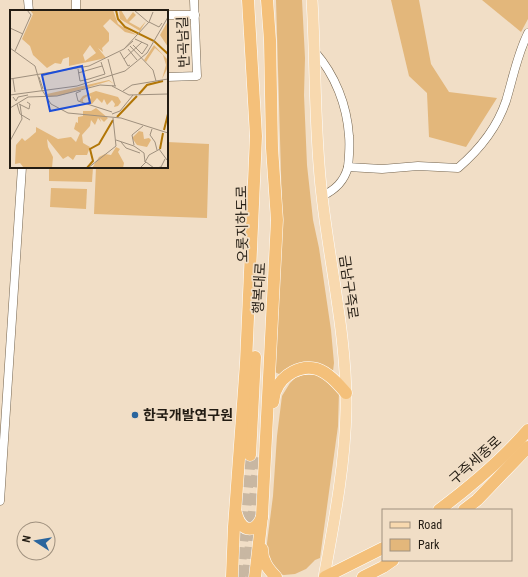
<svg xmlns="http://www.w3.org/2000/svg" width="528" height="577" font-family="'Roboto Condensed','Noto Sans KR',sans-serif">
  <rect width="100%" height="100%" fill="#f1dec6"/>
  <g fill="#e3b77b">
    <polygon points="276,0 302,0 305,58 304,95 307,165 313,220 319,248 331,330 334,363 333,371 328,372 281,375 275,372 280,280 282,208"/>
    <polygon points="391,0 419,0 431,64 449,92 497,98 466,147 429,137 427,93 409,76"/>
    <polygon points="482,0 528,0 528,19 521,32"/>
    <polygon points="167,142 209,144 207,218 94,214 96,167 167,167"/>
    <polygon points="49,167 93,167 92,182 49,181"/>
    <polygon points="51,188 87,189 86,209 50,207"/>
    <polygon points="304,375 320,375 339,391 338,426 320,558 315,560 306,569 295,574 284,575 278,574 267,559 266,551 273,496 277,436 282,396 290,383 296,377"/>
  </g>
  <g fill="none" stroke-linecap="round" stroke-linejoin="round">
    <g stroke="#c8b7a2" stroke-width="12" stroke-dasharray="12 6" stroke-linecap="butt">
      <polyline points="239,577 250,455"/>
      <polyline points="248,577 259,455"/>
    </g>
    <defs>
      <g id="minor">
        <polyline points="28,0 29,11"/>
        <polyline points="76,0 76,11"/>
        <polyline points="167,15 195,15"/>
        <path d="M315,52C335,75 347,105 349,136C350,146 349,157 348,167L382,169L418,166L458,168C479,150 497,128 506,101C513,78 517,55 528,33"/>
        <polyline points="167,77 197,76 194,0"/>
        <path d="M322,196C335,190 344,182 348,167"/>
        <polyline points="0,501 22,167"/>
      </g>
      <path id="major" d="M312,0C316,65 314,131 322,196C330,267 347,338 346,409C345,466 334,522 324,577"/>
      <g id="highway">
        <path d="M273,402C274,398 274,393 276,390C282,375 301,364 317,369C329,373 338,384 346,393"/>
        <polyline points="250,455 255,357"/>
        <path d="M439,510C471,486 502,460 528,430"/>
        <polyline points="464,510 477,500 528,447"/>
        <path d="M236,513C240,530 254,536 262,517"/>
        <path d="M262,549C262,561 268,569 276,577"/>
        <polyline points="232,577 234,527 246,363 256,136 248,0"/>
        <polyline points="255,577 262,516 277,220 272,148 270,40 267,0"/>
        <polyline points="325,577 383,548"/>
        <polyline points="363,577 383,567 393,560"/>
      </g>
    </defs>
    <use href="#minor" stroke="#74644e" stroke-width="9"/>
    <use href="#major" stroke="#fff" stroke-width="12"/>
    <use href="#highway" stroke="#fff" stroke-width="13"/>
    <use href="#minor" stroke="#fff" stroke-width="8"/>
    <use href="#major" stroke="#f8d9af" stroke-width="11"/>
    <use href="#highway" stroke="#f4c07a" stroke-width="12"/>
  </g>
  <circle fill="#2a659d" stroke="#f1dec6" stroke-width="1.5" cx="135" cy="415" r="4"/>
  <g text-anchor="middle" dominant-baseline="central" stroke-width="3.5" stroke-linejoin="round" paint-order="stroke">
    <g font-size="14" fill="#231c13" stroke="#f1dec6">
      <text transform="translate(183 42) rotate(-92)">반곡남길</text>
      <text transform="translate(242 224) rotate(-91)">오롯지하도로</text>
      <text transform="translate(349 287) rotate(82)">금남구즉로</text>
      <text transform="translate(259 288) rotate(-87)">행복대로</text>
      <text transform="translate(475 460) rotate(-42)">구즉세종로</text>
    </g>
    <g font-size="14" font-weight="bold" fill="#231c13" stroke="#f1dec6" text-anchor="start">
      <text x="143" y="415">한국개발연구원</text>
    </g>
  </g>
  <g transform="translate(10 10)">
    <rect width="158" height="158" fill="#f1dec6"/>
    <path d="M20,0H103L108,14L127,25L115,22L100,9L93,16L99,23V31L92,38L93,42L88,38L96,48L59,56V47L53,49L51,54L45,53L37,58L23,45L20,36L12,29L23,4ZM80,35L86,43L75,51L73,45ZM109,0H111L117,10L123,2L126,5L119,12L130,18L136,11L130,21L110,9ZM158,11V37L150,25ZM144,35L157,49V59L152,69L156,55L153,45L145,38L136,52L134,50ZM99,70L104,74L99,71L52,85L38,87L37,84ZM86,81L108,87L111,92L108,96L104,97L105,94L102,90L97,95L94,89L92,93L87,88L82,94L78,93L81,87L79,85L73,89V92L69,91L73,86ZM86,98L98,108L94,112L90,108L91,112L88,108L85,115L81,110L80,116L72,125L73,133L80,137L77,145H66L63,150L58,146L53,149L37,129L38,137L43,147L42,158H14L10,153L5,154L6,135L12,128L15,131L19,128L26,122V117L48,129L61,127L66,132L70,123L64,119L66,112L68,113V107L73,106V101H81ZM129,121L133,122L134,129L139,128L141,130L137,137L127,135L122,128ZM106,137L110,139L108,142L114,153L113,158H82L89,147L95,144L101,145Z" fill="#e3b77b" fill-rule="evenodd"/>
    <path fill="none" stroke="#b27606" stroke-width="2" d="M106,0L108,9L115,17L144,31L158,44M129,84L137,75L153,71M107,107L127,86M154,120L158,104M150,139L153,123M77,158L83,151L80,139L89,134L103,110"/>
    <path fill="none" stroke="#9f907e" stroke-width="1" d="M124,0L138,12M139,12L149,17L152,13M0,18L13,24M123,31L114,39L139,12L143,2M123,35L132,44L138,35L125,29M120,36L143,60L146,71M0,38L25,56L32,80M118,39L127,50M5,41L21,5L17,0M110,42L118,56L120,55M98,49L105,76M114,49L132,32M68,59L70,71L79,69L95,64L91,52M68,63L92,56M29,67L33,79M0,69L79,56L114,39M3,69L5,82M102,76L119,85L158,84M32,80L41,94L58,103L111,108L158,123M71,81L66,83L68,91L102,102M113,81L122,75L158,69M0,85L67,76L115,61L137,43L158,7M3,87L6,91L8,87L18,85M7,94L10,104L20,110M9,94L19,99L20,94L17,92M0,98L18,87L47,86L90,75L106,76M102,104L110,101L123,85M142,119L140,125L145,132L147,140M106,130L124,136L134,143L135,152L139,145L150,139M0,131L12,109L10,94M111,132L116,138L130,143M124,135L122,125L133,116M149,139L157,150M78,158L106,136L103,108M130,158L136,152L144,158M146,158L151,157L155,149"/>
    <path fill="#1d4ed8" fill-opacity="0.15" stroke="#1d4ed8" stroke-width="2" d="M72,56L80,93L40,101L32,65Z"/>
    <rect width="158" height="158" fill="none" stroke="#231c13" stroke-width="2"/>
  </g>
  <rect x="382" y="509" width="130" height="52" fill="#f1dec6" stroke="#9f907e"/>
  <rect x="390" y="522" width="20" height="6" fill="#f8d9af" stroke="#9f907e"/>
  <text x="418" y="529" font-size="12" fill="#231c13">Road</text>
  <rect x="390" y="539" width="20" height="12" fill="#e3b77b" stroke="#9f907e"/>
  <text x="418" y="549" font-size="12" fill="#231c13">Park</text>
  <g transform="translate(36 541) rotate(282)"><circle r="19" fill="#f1dec6" stroke="#9f907e"/>
  <path d="M0-3L7 15L0 10L-7 15Z" fill="#2a659d"/>
  <text y="-6" font-size="11" font-weight="bold" text-anchor="middle" fill="#231c13">N</text>
  </g>
</svg>
